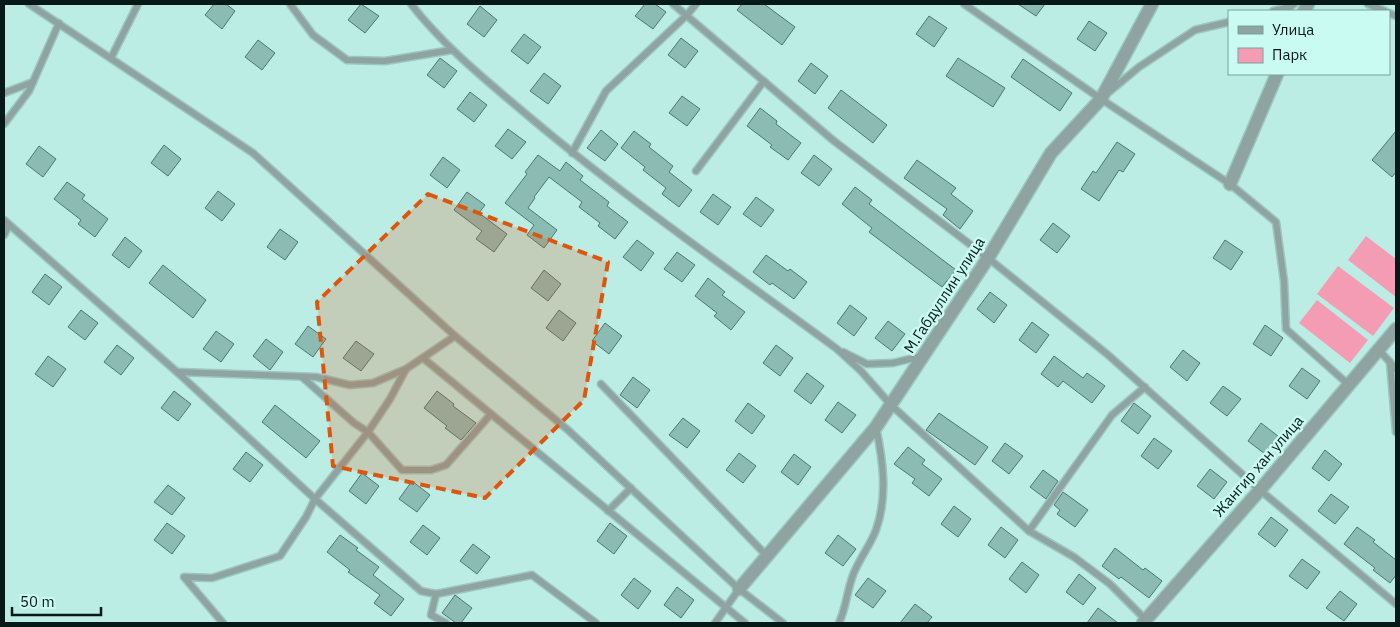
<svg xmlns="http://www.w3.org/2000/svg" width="1400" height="627" font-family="'IBM Plex Sans',sans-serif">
  <rect width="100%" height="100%" fill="#bcede5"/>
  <g fill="#f49cb3">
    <polygon points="1366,236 1396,259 1396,297 1348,260"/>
    <polygon points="1338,266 1394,308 1373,336 1317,294"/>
    <polygon points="1317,300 1368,340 1350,363 1299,323"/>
  </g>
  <g fill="#8cbbb3" stroke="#4c7972">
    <polygon points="214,4 226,4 235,11 222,29 205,15"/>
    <polygon points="361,4 379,16 365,33 348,20"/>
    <polygon points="645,4 655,4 666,12 653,29 635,16"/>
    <polygon points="742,4 764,4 795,27 782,45 737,10"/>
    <polygon points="1018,4 1045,4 1036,16"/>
    <polygon points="480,6 497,20 484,37 467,24"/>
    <polygon points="929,16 947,28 934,47 916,34"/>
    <polygon points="1089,21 1107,33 1095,51 1077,39"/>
    <polygon points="524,34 541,47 528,64 511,51"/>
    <polygon points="681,38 698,51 685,68 668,55"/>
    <polygon points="258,40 275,53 262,70 245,57"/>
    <polygon points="440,58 457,71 444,88 427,75"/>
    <polygon points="958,58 1005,88 993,107 946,76"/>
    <polygon points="1023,59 1072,93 1060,111 1011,77"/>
    <polygon points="811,63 828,76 815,94 798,81"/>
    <polygon points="544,73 561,86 548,104 530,91"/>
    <polygon points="841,90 887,125 873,143 828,108"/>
    <polygon points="470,92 487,105 474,122 457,109"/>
    <polygon points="682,96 700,109 687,126 669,113"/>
    <polygon points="760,108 777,121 776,124 801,143 788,160 770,147 772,145 747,126"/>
    <polygon points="508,129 526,142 512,159 495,146"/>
    <polygon points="601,130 618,144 605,161 587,148"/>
    <polygon points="634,131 651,144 649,147 673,166 669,172 692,190 679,207 662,194 666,188 643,170 645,167 621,148"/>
    <polygon points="1396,131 1396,172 1392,177 1372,160"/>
    <polygon points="1117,142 1135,154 1123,172 1119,170 1099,201 1081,189 1093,171 1096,173"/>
    <polygon points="164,145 181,159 168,176 151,163"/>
    <polygon points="39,146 56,159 43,177 26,164"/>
    <polygon points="538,155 560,171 566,162 583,176 580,180 609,202 607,206 628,222 615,239 598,226 600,223 579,207 582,202 549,177 534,197 535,198 528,208 557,230 544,248 527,235 534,225 505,203 527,174 525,172"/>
    <polygon points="814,155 832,169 819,186 801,173"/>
    <polygon points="443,157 460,170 447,188 430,175"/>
    <polygon points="917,160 956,188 951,194 973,211 960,229 943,215 947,209 904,178"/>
    <polygon points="67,182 85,195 82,199 108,219 95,237 78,224 81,220 54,199"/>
    <polygon points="855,187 872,200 869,204 956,270 942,287 869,232 872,228 842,204"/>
    <polygon points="218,191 235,204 222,221 205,208"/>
    <polygon points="467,192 485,205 479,213 507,234 494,252 476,239 482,231 454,210"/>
    <polygon points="713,194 731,207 718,225 700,212"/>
    <polygon points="756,197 774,210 761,227 743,214"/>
    <polygon points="1053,223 1070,236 1057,253 1040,240"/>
    <polygon points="280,229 298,242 285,260 267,247"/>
    <polygon points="125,237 142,251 129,268 112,255"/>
    <polygon points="637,240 654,253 641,271 623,257"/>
    <polygon points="1225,240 1243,252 1231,270 1213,258"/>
    <polygon points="677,252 695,265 682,282 664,269"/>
    <polygon points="766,255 788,271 790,269 807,282 794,299 772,283 770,285 753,272"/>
    <polygon points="163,265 206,300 193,318 149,283"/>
    <polygon points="544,270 561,284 548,301 531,288"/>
    <polygon points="45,274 62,287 49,305 32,292"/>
    <polygon points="708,278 725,292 722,295 745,312 731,330 714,316 717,313 695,296"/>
    <polygon points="990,292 1007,305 994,323 977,309"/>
    <polygon points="850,305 867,318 854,336 837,323"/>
    <polygon points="81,310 98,323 85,340 68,327"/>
    <polygon points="559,310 576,323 563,341 546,328"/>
    <polygon points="888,321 905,334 892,351 875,338"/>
    <polygon points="1032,322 1049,335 1036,353 1019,340"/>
    <polygon points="605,323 622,336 609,354 592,341"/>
    <polygon points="1265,325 1283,338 1271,356 1253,344"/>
    <polygon points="308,326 326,339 313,357 295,344"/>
    <polygon points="216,331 234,344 221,362 203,349"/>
    <polygon points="266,339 283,352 270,370 253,356"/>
    <polygon points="356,341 374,354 361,371 343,358"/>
    <polygon points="117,345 134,358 121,375 104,362"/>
    <polygon points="776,345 793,358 780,376 763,363"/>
    <polygon points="1183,350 1200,363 1187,381 1170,367"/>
    <polygon points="48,356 66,369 53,387 35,374"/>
    <polygon points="1054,356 1083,378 1087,373 1105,386 1092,403 1063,381 1058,387 1041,374"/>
    <polygon points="1302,368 1320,381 1307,399 1289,386"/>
    <polygon points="807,373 824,386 811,404 794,391"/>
    <polygon points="633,377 650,390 637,408 620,395"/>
    <polygon points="1223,386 1241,399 1227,416 1210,403"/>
    <polygon points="174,391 191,404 178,421 161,408"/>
    <polygon points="437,391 454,404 453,406 476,423 461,440 445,428 447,426 424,408"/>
    <polygon points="838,402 856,415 842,433 825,420"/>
    <polygon points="748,403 765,416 752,434 735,421"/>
    <polygon points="1134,403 1151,416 1138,434 1121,421"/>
    <polygon points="275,405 320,441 306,458 262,422"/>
    <polygon points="939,413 988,447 975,465 926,430"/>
    <polygon points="683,418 700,431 687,448 669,435"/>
    <polygon points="1261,423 1278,436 1265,454 1248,441"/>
    <polygon points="1154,438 1172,451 1158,469 1141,456"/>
    <polygon points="1005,443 1023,456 1009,474 992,461"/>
    <polygon points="908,447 925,460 922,464 942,479 929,496 912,483 915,479 894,464"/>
    <polygon points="1325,450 1342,464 1329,481 1312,468"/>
    <polygon points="246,452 263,465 250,482 233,469"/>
    <polygon points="739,453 756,466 743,483 726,470"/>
    <polygon points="794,454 811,467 798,485 781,472"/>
    <polygon points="1210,469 1227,482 1214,499 1197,486"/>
    <polygon points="1043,470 1058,481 1046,499 1030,487"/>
    <polygon points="362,473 379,486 366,504 349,491"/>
    <polygon points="412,481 430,495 417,512 399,499"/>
    <polygon points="168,485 185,498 172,515 154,502"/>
    <polygon points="1063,492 1088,510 1075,527 1057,514 1060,510 1054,505"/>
    <polygon points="1331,494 1349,507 1335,524 1318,511"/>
    <polygon points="954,506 971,519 958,537 941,524"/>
    <polygon points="1271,517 1288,530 1275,547 1258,534"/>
    <polygon points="167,523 185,536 172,554 154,540"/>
    <polygon points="610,523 627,536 614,554 597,541"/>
    <polygon points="423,525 440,538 427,555 410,542"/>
    <polygon points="1001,527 1018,540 1005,558 988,545"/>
    <polygon points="1357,527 1375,540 1373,542 1396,560 1396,575 1390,583 1373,570 1375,568 1344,544"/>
    <polygon points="340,535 358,548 356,550 379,567 373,575 404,599 391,616 374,603 380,595 348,572 350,570 327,552"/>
    <polygon points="838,535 856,549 843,566 825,553"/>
    <polygon points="473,544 490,557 477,574 460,561"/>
    <polygon points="1115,548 1143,570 1145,568 1162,581 1149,598 1121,577 1119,579 1102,566"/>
    <polygon points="1302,559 1320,572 1307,589 1289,576"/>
    <polygon points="1022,562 1039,575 1026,593 1009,579"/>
    <polygon points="1079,574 1096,588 1083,605 1066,592"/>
    <polygon points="634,578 651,591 638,609 621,595"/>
    <polygon points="868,578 886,591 873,608 855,595"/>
    <polygon points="677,587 694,600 681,618 664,605"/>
    <polygon points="1340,591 1357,604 1344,621 1326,608"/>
    <polygon points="455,595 472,608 461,623 456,623 442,613"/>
    <polygon points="915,604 932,617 927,623 900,623"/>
    <polygon points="1098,608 1118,623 1087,623"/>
  </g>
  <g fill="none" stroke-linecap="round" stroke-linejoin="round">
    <defs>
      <g id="service">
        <polyline points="29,4 253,153 455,336 568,430 739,589 783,623"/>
        <polyline points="290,4 313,35 347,60 385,61 452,50"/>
        <path d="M411,4C442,44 481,76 520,109C621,195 730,270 837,349L861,371L891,405L1029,531L1074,557L1110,584L1147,621"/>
        <polyline points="673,4 834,141 988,258 1107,354 1260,490 1396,604"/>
        <polyline points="964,4 1101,99 1230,184 1276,222 1284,281 1286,329 1349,385"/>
        <polyline points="1368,4 1385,11"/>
        <polyline points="1273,11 1290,7 1294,4"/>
        <polyline points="1389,13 1396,16"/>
        <polyline points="111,58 138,4"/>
        <polyline points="1109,92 1139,67 1195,30 1229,22"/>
        <polyline points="4,93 33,82"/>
        <polyline points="4,124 29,91 59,23"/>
        <polyline points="572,153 606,91 687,15 696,4"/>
        <polyline points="696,171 764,81"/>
        <polyline points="4,220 177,372 315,499 421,591 436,594 532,575 596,623"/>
        <polyline points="4,235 9,225"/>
        <polyline points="1379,350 1396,369"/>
        <polyline points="843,352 867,364 893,363 922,356"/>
        <polyline points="423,358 745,623"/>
        <polyline points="1390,362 1396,432"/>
        <polyline points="177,372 316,377 350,385 373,383 406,369 455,336"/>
        <polyline points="302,377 354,423 368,432 402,470 431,470 446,465 491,414"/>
        <polyline points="601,384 767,556"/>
        <polyline points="608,511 631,488"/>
        <polyline points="1029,531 1112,415 1145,387"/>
        <polyline points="436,594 431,615 446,623"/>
        <polyline points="223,623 184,577 212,578 280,556 306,517 315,499 368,432 390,399 406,369"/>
        <polyline points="715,623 739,589"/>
        <path d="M839,623C846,608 847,591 853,575C859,559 870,546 876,530C888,496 883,461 876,427"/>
      </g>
      <g id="minor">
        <polyline points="1304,11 1308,4"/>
        <polyline points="1230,184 1277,74"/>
        <polyline points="739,589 876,427 988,258 1051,153 1101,99 1152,4"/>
        <polyline points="1143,623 1260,490 1396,329"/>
      </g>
    </defs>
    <use href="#service" stroke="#9bc7c0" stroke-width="9"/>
    <use href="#minor" stroke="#9bc7c0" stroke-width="15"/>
    <use href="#service" stroke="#8fa3a0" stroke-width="6"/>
    <use href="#minor" stroke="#8fa3a0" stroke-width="12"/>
  </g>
  <path fill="#dd560d" fill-opacity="0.2" stroke="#dd560d" stroke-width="4" stroke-dasharray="10 6" stroke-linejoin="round" d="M428,194L608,262L584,400L485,498L333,466L317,302Z"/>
  <g text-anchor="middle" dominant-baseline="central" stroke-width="5" stroke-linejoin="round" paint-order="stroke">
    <g font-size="15" fill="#071917" stroke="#c9fbf2">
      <text transform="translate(944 295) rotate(-57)">М.Габдуллин улица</text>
      <text transform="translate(1258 466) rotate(-49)">Жангир хан улица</text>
    </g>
  </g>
  <rect width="1400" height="627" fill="none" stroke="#071917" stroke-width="10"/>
  <rect x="1228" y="10" width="162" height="65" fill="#c9fbf2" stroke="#7ba19a"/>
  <rect x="1238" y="26" width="25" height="8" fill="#8fa3a0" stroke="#7ba19a"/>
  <text x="1272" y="35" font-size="15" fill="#071917">Улица</text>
  <rect x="1238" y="48" width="25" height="15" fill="#f49cb3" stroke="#7ba19a"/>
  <text x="1272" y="60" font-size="15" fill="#071917">Парк</text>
  <path d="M12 607v8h89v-8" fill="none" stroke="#071917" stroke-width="2.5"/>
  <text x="20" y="607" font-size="15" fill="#071917" stroke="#c9fbf2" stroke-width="4" paint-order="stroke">50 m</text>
</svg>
